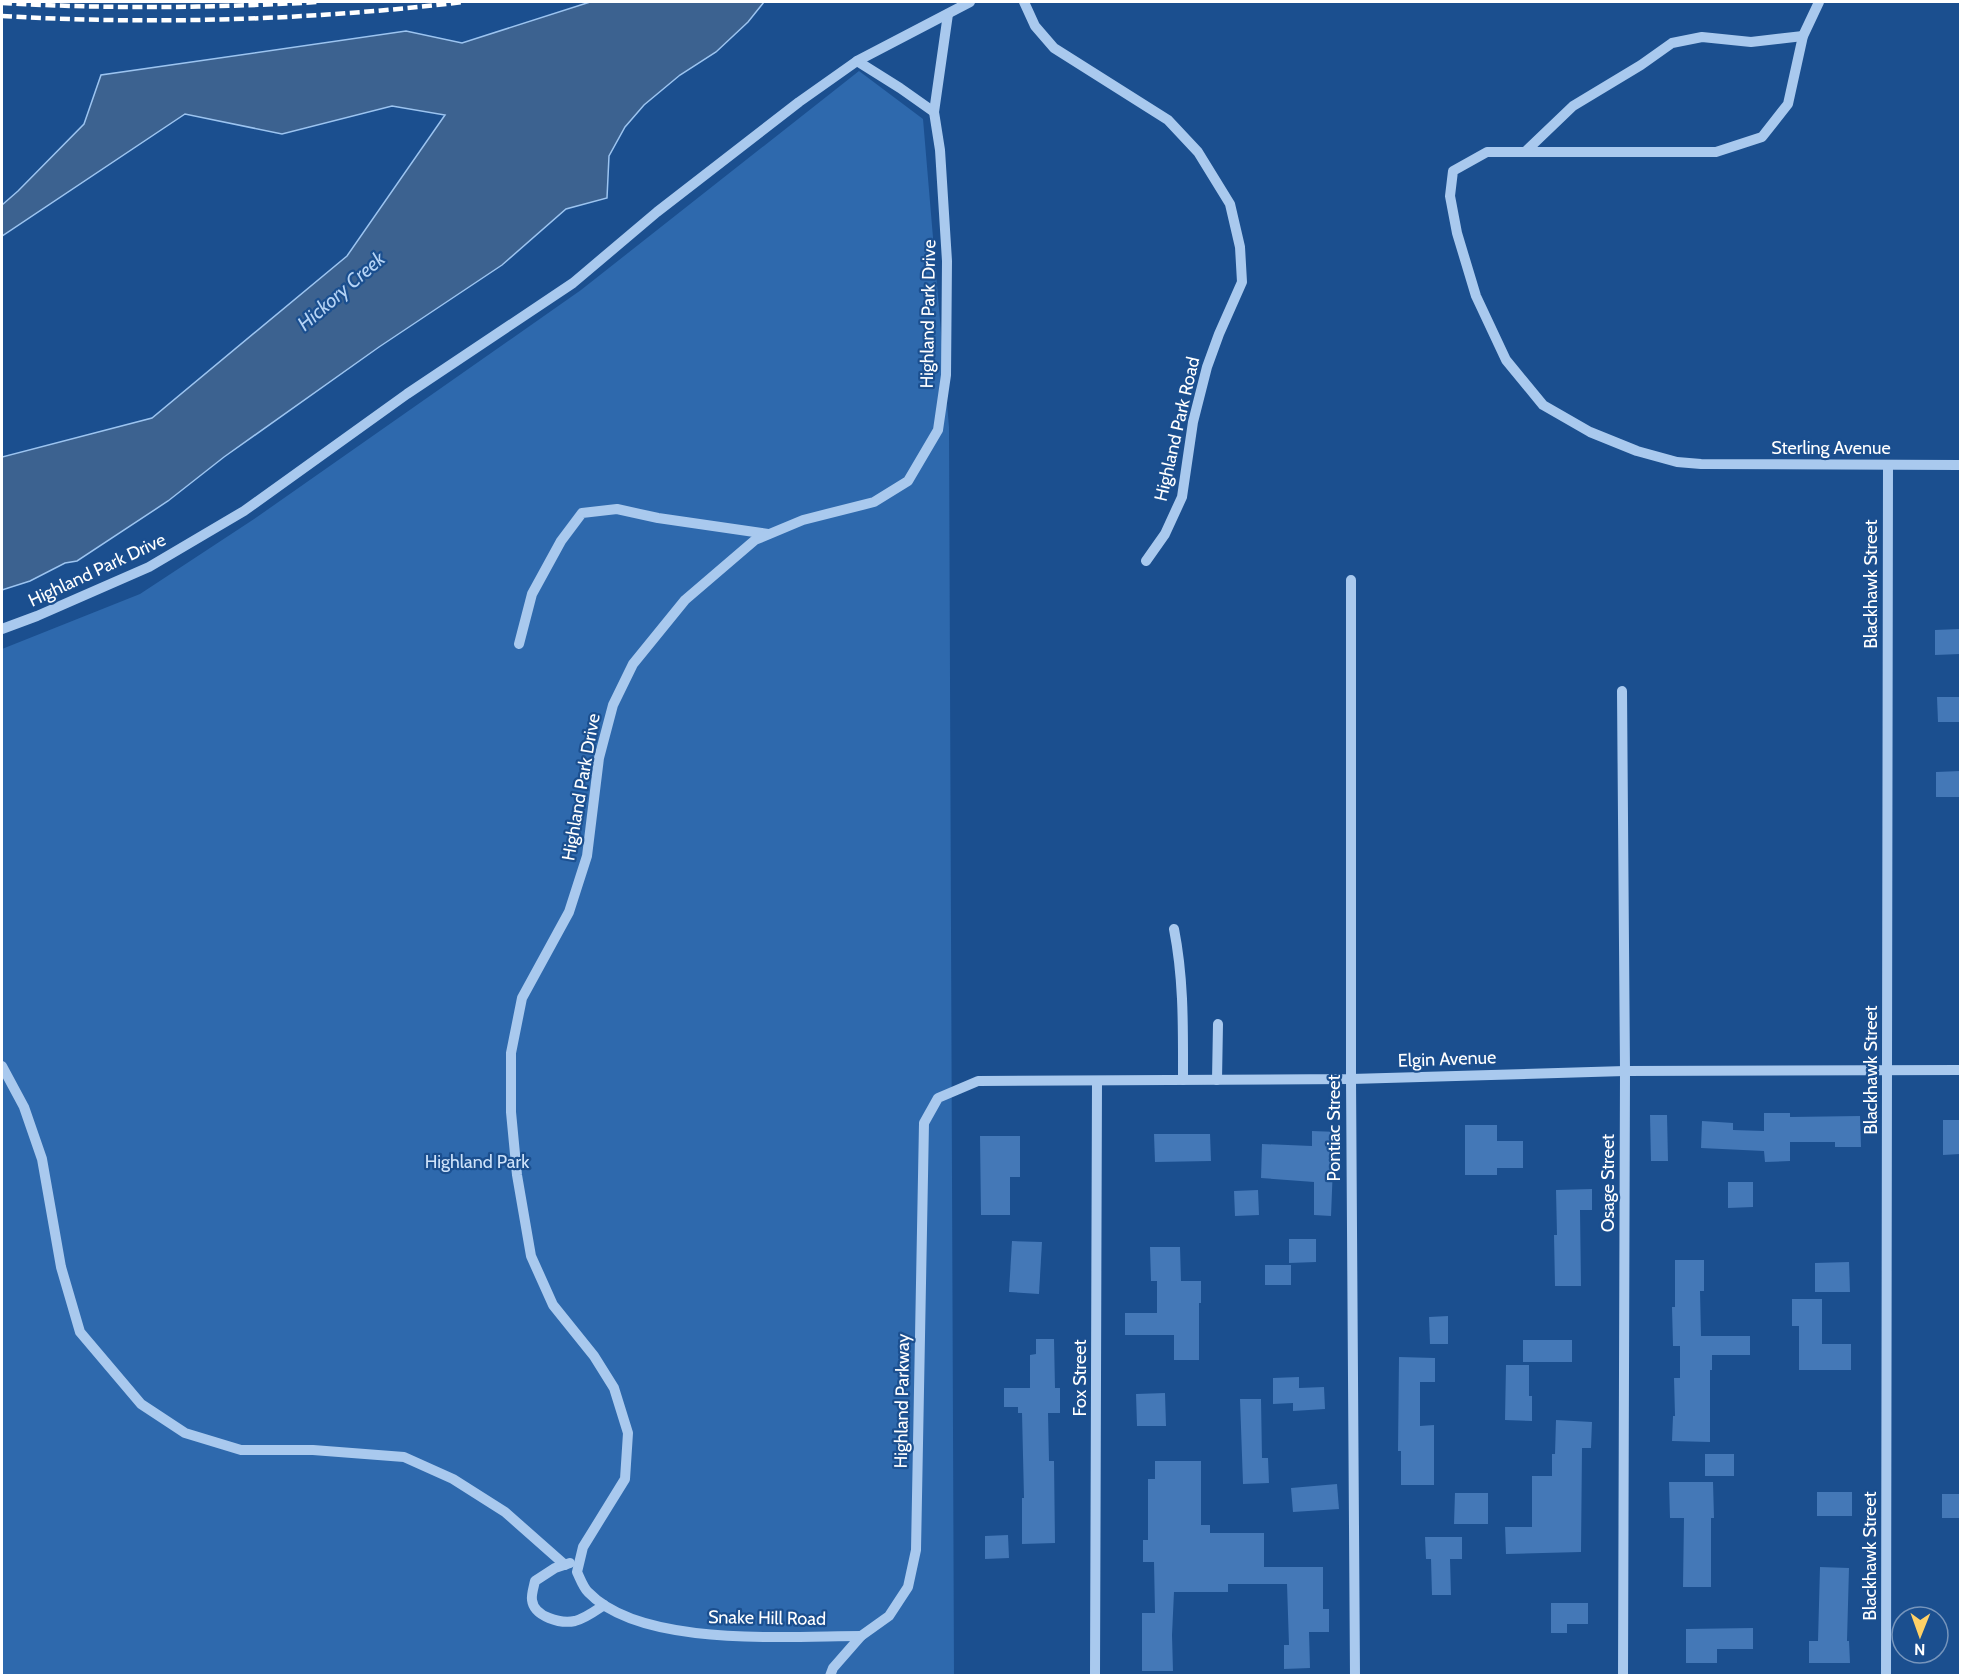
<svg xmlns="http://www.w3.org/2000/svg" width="1962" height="1677" font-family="Cabin,sans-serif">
  <rect width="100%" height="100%" fill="#1b4f8f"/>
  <polygon fill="#2e69ad" points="859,71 923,119 949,427 954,1675 2,1676 2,649 140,594 257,517 581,290"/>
  <polygon fill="#3c6290" stroke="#9cc4f0" stroke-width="1.5" points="590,2 764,2 748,22 716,52 680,75 644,105 625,127 609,156 607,198 566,209 502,265 379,347 224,457 168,501 77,561 65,563 30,581 2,590 2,457 152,418 347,256 445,115 392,106 282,134 185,114 2,236 2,205 18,191 84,124 101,75 406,31 462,43"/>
  <g fill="#4478b7">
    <polygon points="1960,629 1960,654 1935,655 1935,630"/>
    <polygon points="1937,697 1960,697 1960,722 1938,722"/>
    <polygon points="1960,771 1960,797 1936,797 1936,772"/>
    <polygon points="1764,1113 1790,1113 1790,1117 1860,1116 1861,1147 1835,1147 1835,1142 1790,1142 1790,1161 1765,1162 1764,1151 1701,1148 1702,1121 1733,1123 1733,1130 1764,1131"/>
    <polygon points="1650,1115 1667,1115 1668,1161 1651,1161"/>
    <polygon points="1943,1120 1960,1120 1960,1154 1943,1155"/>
    <polygon points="1465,1125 1497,1125 1497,1141 1523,1141 1523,1168 1497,1168 1497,1175 1465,1175"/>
    <polygon points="1312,1131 1338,1132 1336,1166 1333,1166 1331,1216 1314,1215 1314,1182 1261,1178 1262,1144 1312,1146"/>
    <polygon points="1154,1134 1210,1134 1211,1161 1155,1162"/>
    <polygon points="980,1136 1020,1136 1020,1177 1010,1177 1010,1215 981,1215"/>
    <polygon points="1728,1182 1753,1182 1753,1207 1728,1208"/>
    <polygon points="1592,1189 1592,1210 1580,1210 1581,1286 1555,1286 1554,1235 1557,1235 1556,1190"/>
    <polygon points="1258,1190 1259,1215 1235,1216 1234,1191"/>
    <polygon points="1289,1239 1316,1239 1316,1262 1289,1263"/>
    <polygon points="1012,1241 1042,1242 1039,1294 1009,1292"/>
    <polygon points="1150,1247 1180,1247 1181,1281 1201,1281 1201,1303 1199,1303 1199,1360 1174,1360 1174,1335 1125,1335 1125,1313 1157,1313 1157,1281 1151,1281"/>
    <polygon points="1675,1260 1704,1260 1704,1291 1700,1291 1701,1336 1750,1336 1750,1355 1712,1355 1712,1370 1710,1370 1710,1442 1672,1441 1673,1416 1675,1416 1674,1378 1680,1378 1680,1346 1673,1346 1672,1307 1675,1307"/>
    <polygon points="1849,1262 1850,1292 1815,1292 1815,1263"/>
    <rect x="1265" y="1265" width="26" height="20"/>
    <polygon points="1792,1299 1822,1299 1822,1344 1851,1344 1851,1370 1799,1370 1799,1326 1792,1326"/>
    <polygon points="1448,1316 1448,1344 1430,1344 1429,1317"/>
    <polygon points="1036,1339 1054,1339 1055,1388 1060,1388 1060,1413 1048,1413 1049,1461 1054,1461 1055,1543 1022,1544 1022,1498 1024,1498 1022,1413 1018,1413 1018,1407 1004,1407 1004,1388 1030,1388 1030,1355 1036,1354"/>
    <rect x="1523" y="1340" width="49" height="22"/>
    <polygon points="1399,1357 1435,1358 1435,1382 1420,1382 1420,1426 1434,1425 1434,1485 1401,1485 1401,1451 1398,1451"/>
    <polygon points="1506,1365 1529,1365 1529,1396 1532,1396 1532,1421 1505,1420"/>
    <polygon points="1299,1377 1299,1388 1324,1387 1325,1409 1293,1411 1293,1403 1273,1404 1273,1378"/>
    <polygon points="1165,1393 1166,1426 1137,1426 1136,1394"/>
    <polygon points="1240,1399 1261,1399 1262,1458 1268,1458 1269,1483 1243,1484"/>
    <polygon points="1556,1420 1592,1422 1591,1448 1582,1448 1581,1552 1506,1554 1505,1527 1532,1527 1532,1476 1552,1476 1552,1454 1555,1454"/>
    <rect x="1705" y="1454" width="29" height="22"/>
    <polygon points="1155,1461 1201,1461 1201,1525 1210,1525 1210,1533 1264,1533 1264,1567 1323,1567 1323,1609 1329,1609 1329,1632 1309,1632 1310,1668 1284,1669 1284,1645 1289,1645 1287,1584 1228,1584 1228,1592 1174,1592 1172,1635 1173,1671 1142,1671 1142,1613 1155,1613 1154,1562 1143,1562 1143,1540 1148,1540 1148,1479 1155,1479"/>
    <polygon points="1669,1482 1713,1482 1714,1518 1711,1518 1711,1587 1683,1587 1684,1518 1670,1518"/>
    <polygon points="1337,1484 1339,1509 1293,1512 1291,1488"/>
    <rect x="1817" y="1492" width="35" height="24"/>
    <polygon points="1455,1493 1488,1493 1488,1524 1454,1524"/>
    <rect x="1942" y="1494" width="18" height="24"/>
    <polygon points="1008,1535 1009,1558 985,1559 985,1536"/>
    <polygon points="1425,1537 1462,1537 1462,1559 1450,1559 1451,1595 1432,1595 1431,1559 1426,1559"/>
    <polygon points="1820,1567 1849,1568 1847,1641 1849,1641 1850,1663 1809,1663 1809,1641 1818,1641"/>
    <polygon points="1551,1603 1588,1603 1588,1624 1567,1624 1567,1633 1551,1633"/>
    <polygon points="1753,1628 1753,1649 1717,1649 1717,1663 1686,1663 1686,1629"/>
  </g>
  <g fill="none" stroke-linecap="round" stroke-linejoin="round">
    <g stroke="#a9c9ee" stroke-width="10">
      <polyline points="1024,2 1035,26 1054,48 1168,120 1198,152 1230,204 1240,247 1242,282 1219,334 1207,367 1193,422 1182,497 1165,534 1146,561"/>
      <polyline points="1819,2 1803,36 1788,104 1762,137 1716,152 1487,152 1453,171 1450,196 1457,233 1476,296 1506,360 1543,405 1590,432 1637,451 1677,462 1701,464 1960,465"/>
      <polyline points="857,61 900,88 934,112"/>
      <polyline points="1525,152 1573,106 1641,65 1672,43 1702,37 1751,42 1803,36"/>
      <polyline points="1351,580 1351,1079 1355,1676"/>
      <polyline points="2,629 37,616 149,567 244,511 407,394 573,283 657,212 799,102 857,61 970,2"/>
      <polyline points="519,644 532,594 561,541 582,513 617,509 658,518 768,534"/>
      <polyline points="1622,691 1625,1071 1623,1676"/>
      <path d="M1174,929C1184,980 1183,1029 1183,1080"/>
      <polyline points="2,1066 24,1107 42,1159 61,1267 80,1332 141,1404 185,1433 241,1450 313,1450 404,1457 453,1479 505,1512 565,1565"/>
      <polyline points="1217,1080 1218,1024"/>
      <path d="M570,1563L555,1568L535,1581C534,1586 531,1595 532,1600C534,1617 561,1624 575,1621C586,1618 595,1611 604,1605"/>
      <path d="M861,1636C788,1636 641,1648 588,1592C583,1587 580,1578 577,1572L583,1547L625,1479L628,1433L614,1388L594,1356L553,1305L531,1256L517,1175L511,1112V1053L522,998L569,912L587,856L599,758L613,705L633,664L685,600L755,540L803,520L874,502L908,481L938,430L946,375L947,261L940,150L934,112L948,14"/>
      <polyline points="830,1676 833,1668 861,1636 889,1616 908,1587 916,1550 924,1123 938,1098 978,1081 1351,1079 1625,1071 1960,1070"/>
      <polyline points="1095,1676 1097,1081"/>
      <polyline points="1886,1676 1888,465"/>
    </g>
    <g stroke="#fff" stroke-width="4.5" stroke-dasharray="10 4.5" stroke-linecap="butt">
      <path d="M2,3C106,9 213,8 318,2"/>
      <path d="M2,16C155,25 311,20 464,2"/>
    </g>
  </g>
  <g text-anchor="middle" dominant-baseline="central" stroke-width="4.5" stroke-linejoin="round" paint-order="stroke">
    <g font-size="18" fill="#fff" stroke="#1b4f8f">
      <text transform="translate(928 314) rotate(-89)">Highland Park Drive</text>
      <text transform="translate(1177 429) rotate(-77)">Highland Park Road</text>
      <text x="1831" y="448">Sterling Avenue</text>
      <text transform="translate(97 570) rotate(-25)">Highland Park Drive</text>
      <text transform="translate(1871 584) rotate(-90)">Blackhawk Street</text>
      <text transform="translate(581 787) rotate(-80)">Highland Park Drive</text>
      <text transform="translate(1447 1059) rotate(-2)">Elgin Avenue</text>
      <text transform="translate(1871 1070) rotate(-90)">Blackhawk Street</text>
      <text transform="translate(1334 1128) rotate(-90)">Pontiac Street</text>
      <text transform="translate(1608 1183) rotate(-90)">Osage Street</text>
      <text transform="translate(1080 1378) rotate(-90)">Fox Street</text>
      <text transform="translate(902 1401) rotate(-89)">Highland Parkway</text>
      <text transform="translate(1870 1556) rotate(-90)">Blackhawk Street</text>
      <text transform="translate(767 1618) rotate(1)">Snake Hill Road</text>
    </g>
    <g font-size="18" fill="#cfe3fa" stroke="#1b4f8f">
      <text x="477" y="1162">Highland Park</text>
    </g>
    <g font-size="20" font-style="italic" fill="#b5d3f5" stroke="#1b4f8f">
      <text transform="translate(341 291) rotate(-41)">Hickory Creek</text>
    </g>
  </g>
  <rect width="1962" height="1677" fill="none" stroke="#ffffff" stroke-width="6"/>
  <g transform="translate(1920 1635) rotate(181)"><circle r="28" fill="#1b4f8f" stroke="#7695bc" stroke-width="1.5"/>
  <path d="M0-4.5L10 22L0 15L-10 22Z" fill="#ffd166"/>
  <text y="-9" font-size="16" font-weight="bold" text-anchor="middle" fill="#ffffff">N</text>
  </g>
</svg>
